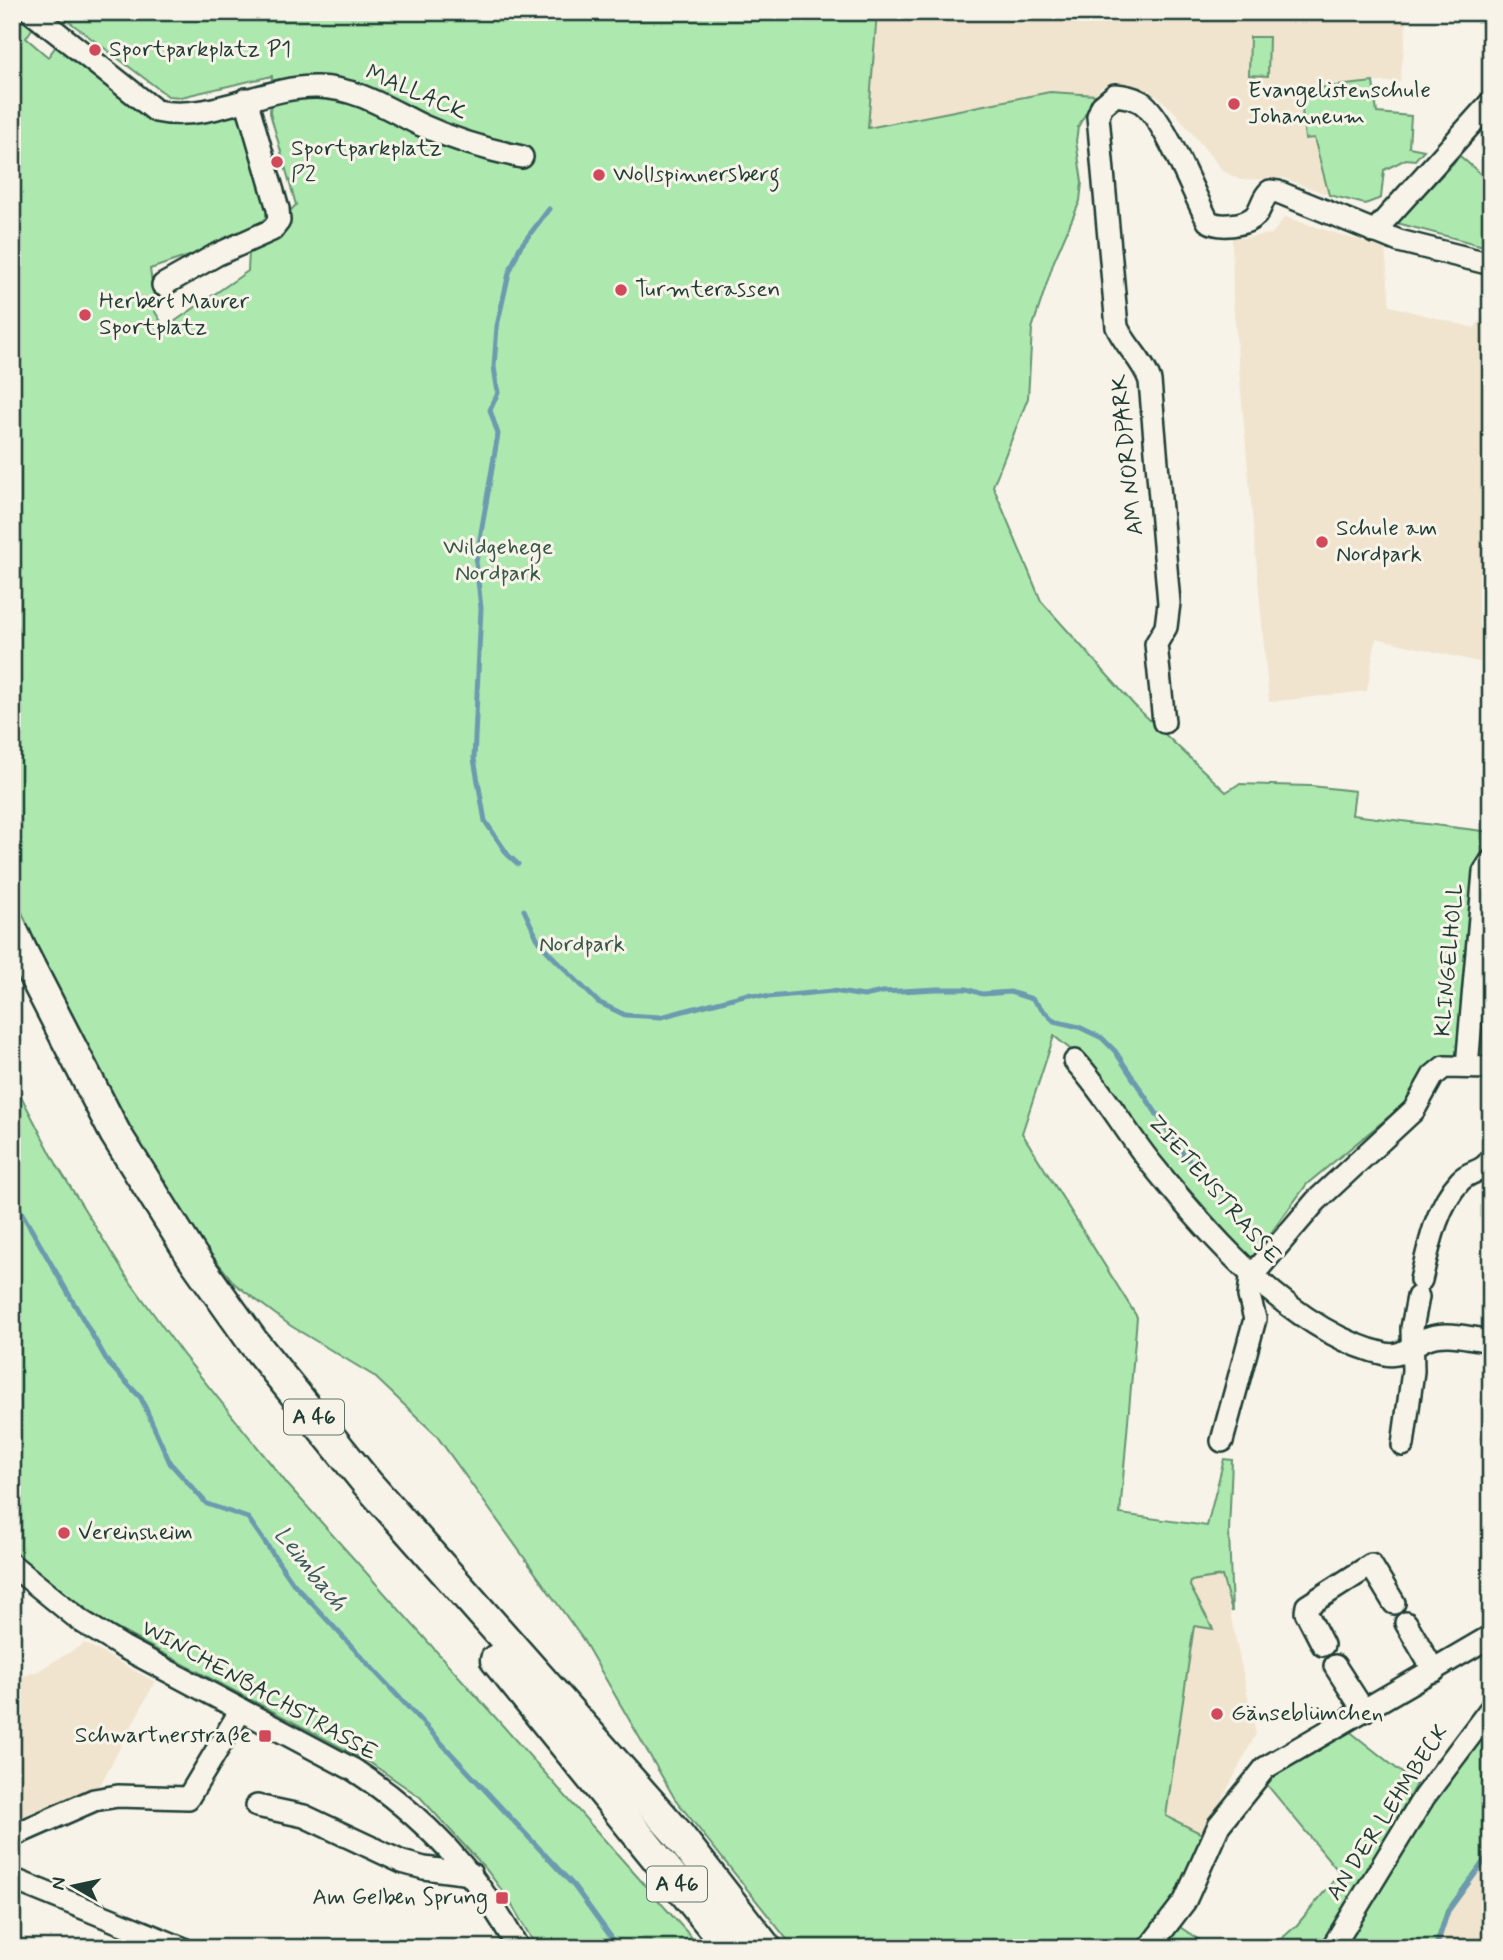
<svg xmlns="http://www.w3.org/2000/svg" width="1503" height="1960" font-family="Mynerve,sans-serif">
  <rect width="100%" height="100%" fill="#f7f3e8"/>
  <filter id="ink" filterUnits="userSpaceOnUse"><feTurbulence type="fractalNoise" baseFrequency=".0143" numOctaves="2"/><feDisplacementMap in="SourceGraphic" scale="14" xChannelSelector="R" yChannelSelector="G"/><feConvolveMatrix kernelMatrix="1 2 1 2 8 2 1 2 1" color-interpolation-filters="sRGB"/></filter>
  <g filter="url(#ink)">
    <g fill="#f0e4ce">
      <polygon points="877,12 1408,12 1400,82 1373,82 1306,139 1314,138 1329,195 1283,178 1240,180 1223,171 1174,111 1158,97 1147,91 1121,85 1101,87 1096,95 1050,92 868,128"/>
      <polygon points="1285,217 1385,249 1390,306 1474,328 1483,317 1491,285 1491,665 1376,638 1367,691 1269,702 1233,302 1232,231 1242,238 1272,234"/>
      <polygon points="1222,1576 1256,1734 1218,1807 1223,1811 1208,1837 1166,1816 1194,1625 1213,1628 1190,1586 1191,1580"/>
      <polygon points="85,1643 155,1682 98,1789 12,1826 12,1680 38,1671"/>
      <polygon points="1491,1856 1491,1948 1438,1948 1450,1911"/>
    </g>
    <g fill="#ade9af" stroke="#669372" stroke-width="2">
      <polygon points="12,12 22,12 36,23 26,38 48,57 59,42 168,125 242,110 274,214 260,232 150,269 154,298 149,302 165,328 248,271 249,251 296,205 270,113 272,76 181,97 168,96 67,20 53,25 48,20 81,12 877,12 868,128 1050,92 1096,95 1078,127 1076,141 1082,182 1080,201 1054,261 1032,329 1028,398 993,486 1041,601 1134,705 1226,792 1239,784 1311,786 1355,791 1352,815 1491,832 1491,841 1478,863 1466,1053 1307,1184 1251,1260 1154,1150 1097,1071 1054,1036 1022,1133 1137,1317 1120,1514 1207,1526 1224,1459 1232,1460 1229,1532 1232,1612 1222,1576 1191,1581 1190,1586 1213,1629 1194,1626 1166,1816 1208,1837 1183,1886 1139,1948 794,1948 675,1799 582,1638 436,1435 374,1376 291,1326 235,1284 169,1201 84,1053 23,915 12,888"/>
      <polygon points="1250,37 1269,37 1268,76 1249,75"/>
      <polygon points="1373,82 1377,113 1411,116 1409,147 1424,150 1415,160 1406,159 1384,170 1381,198 1365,204 1329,195 1314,138 1305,139 1300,90"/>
      <polygon points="1460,156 1491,183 1491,248 1397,223"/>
      <polygon points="12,1079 58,1167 126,1276 184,1356 288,1485 701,1948 537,1948 507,1897 485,1868 420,1797 369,1762 104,1622 12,1553"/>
      <polygon points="1491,1717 1491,1849 1446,1911 1434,1948 1359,1948 1347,1931 1451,1763"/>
      <polygon points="1343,1726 1416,1784 1326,1948 1271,1948 1297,1925 1340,1873 1263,1780"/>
      <polygon points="1177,1925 1211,1948 1158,1948"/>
    </g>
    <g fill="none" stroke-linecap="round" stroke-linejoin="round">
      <g stroke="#6c9aae" stroke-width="5">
        <polyline points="518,864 508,855 485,821 474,759 481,608 476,562 498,434 490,410 498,393 494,367 497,326 509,273 520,247 549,209"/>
        <polyline points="524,910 539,942 551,955 598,1002 625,1015 661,1017 748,994 768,997 833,991 864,996 882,992 937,989 967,989 982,994 1010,992 1032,999 1054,1021 1079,1027 1102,1038 1115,1051 1184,1155 1214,1184"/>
        <polyline points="12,1196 109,1364 141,1398 170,1463 207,1504 248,1518 293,1583 574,1886 619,1948"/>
        <polyline points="1436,1948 1448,1911 1491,1852"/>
      </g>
      <defs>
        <g id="minor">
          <path d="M31,12L156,111C209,123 263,86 317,87C358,88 386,108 421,125C454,140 488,150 522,157"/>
          <polyline points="1374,232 1491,102"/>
          <polyline points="163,285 216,255 272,230 279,221 278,209 246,99"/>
          <path d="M1164,722L1156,644L1166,627L1169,603L1150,381C1143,360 1126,347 1117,327L1098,116L1102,106L1115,95C1124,96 1133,97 1141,102C1164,117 1193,193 1208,221C1219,228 1246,226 1256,215C1262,207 1262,198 1270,191L1278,192L1399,241L1491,264"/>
          <path d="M1075,1061C1105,1093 1126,1133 1154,1167C1210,1236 1295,1334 1385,1354C1404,1358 1412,1343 1428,1338C1447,1331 1471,1338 1491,1341"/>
          <polyline points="1467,1066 1484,872 1491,861"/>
          <path d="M1421,1280C1429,1246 1436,1207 1460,1181C1470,1170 1483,1173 1491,1159"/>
          <polyline points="1222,1441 1255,1319 1249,1296 1251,1277 1316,1201 1414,1110 1433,1076 1444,1067 1491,1068"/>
          <polyline points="1403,1445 1413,1371 1412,1328 1418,1297"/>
          <path d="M12,1565L81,1621L123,1647L354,1770C425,1816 478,1874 518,1948"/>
          <polyline points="1406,1623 1434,1671"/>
          <polyline points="1323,1645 1306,1612 1307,1606 1371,1565 1394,1603"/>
          <polyline points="1335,1666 1364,1711"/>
          <polyline points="257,1806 304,1816 402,1862 424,1868 471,1874"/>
          <polyline points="12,1836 94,1800 118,1796 188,1798 241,1710"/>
          <polyline points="12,1879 182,1948"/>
          <polyline points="1149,1948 1185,1901 1219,1825 1265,1768 1491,1636"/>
          <polyline points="1332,1948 1424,1797 1491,1708"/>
        </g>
        <g id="highway">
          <polyline points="22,952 115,1133 192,1256 253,1342 367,1483 676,1832 766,1948"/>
          <polyline points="496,1660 730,1948"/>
        </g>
      </defs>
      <use href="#minor" stroke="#1f3d34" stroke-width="26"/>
      <use href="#highway" stroke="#1f3d34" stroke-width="35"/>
      <use href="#minor" stroke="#f7f3e8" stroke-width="21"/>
      <use href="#highway" stroke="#f7f3e8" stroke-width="30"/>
      <defs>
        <polyline id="highway-bridge" points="12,930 22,952"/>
      </defs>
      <use href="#highway-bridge" stroke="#1f3d34" stroke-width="35" stroke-linecap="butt"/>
      <use href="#highway-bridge" stroke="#f7f3e8" stroke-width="30"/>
    </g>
  </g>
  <g fill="#d1495b" stroke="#f7f3e8" stroke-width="2.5">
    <circle cx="95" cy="50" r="7"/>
    <circle cx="1234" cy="104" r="7"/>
    <circle cx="277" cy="162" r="7"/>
    <circle cx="599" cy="175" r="7"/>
    <circle cx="621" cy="290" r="7"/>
    <circle cx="85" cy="315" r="7"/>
    <circle cx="1322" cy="542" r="7"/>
    <circle cx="64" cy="1533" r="7"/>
    <circle cx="1217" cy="1714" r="7"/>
    <rect x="258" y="1729" width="14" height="14" rx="3.5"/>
    <rect x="495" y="1891" width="14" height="14" rx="3.5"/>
  </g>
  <g text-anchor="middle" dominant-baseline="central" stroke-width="6" stroke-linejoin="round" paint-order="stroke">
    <g fill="#f7f3e8" stroke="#60746a" stroke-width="2">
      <rect x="284" y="1399.5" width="60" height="35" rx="5"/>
      <rect x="647" y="1866.5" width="60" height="35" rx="5"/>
    </g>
    <g font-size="21" font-weight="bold" fill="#1f3d34">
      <text x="314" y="1417">A 46</text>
      <text x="677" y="1884">A 46</text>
    </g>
    <g font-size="23" fill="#1f3d34" stroke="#f7f3e8" text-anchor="start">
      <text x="109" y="50">Sportparkplatz P1</text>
      <text x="1248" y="91">Evangelistenschule<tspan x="1248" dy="26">Johanneum</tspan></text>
      <text x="291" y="149">Sportparkplatz<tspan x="291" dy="26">P2</tspan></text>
      <text x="613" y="175">Wollspinnersberg</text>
      <text x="635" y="290">Turmterassen</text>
      <text x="99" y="302">Herbert Maurer<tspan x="99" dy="26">Sportplatz</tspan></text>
      <text x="1336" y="529">Schule am<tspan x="1336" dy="26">Nordpark</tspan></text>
      <text x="78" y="1533">Vereinsheim</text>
      <text x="1231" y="1714">Gänseblümchen</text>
      <text x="251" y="1736" text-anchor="end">Schwartnerstraße</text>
      <text x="488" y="1898" text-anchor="end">Am Gelben Sprung</text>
    </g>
    <g font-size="23" fill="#1f3d34" stroke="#f7f3e8">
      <text transform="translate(416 93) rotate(23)">MALLACK</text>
      <text transform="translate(1128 455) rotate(-96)">AM NORDPARK</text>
      <text transform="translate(1450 960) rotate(-85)">KLINGELHOLL</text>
      <text transform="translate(1214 1190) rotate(49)">ZIETENSTRASSE</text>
      <text transform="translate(259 1691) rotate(29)">WINCHENBACHSTRASSE</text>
      <text transform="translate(1388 1813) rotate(-57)">AN DER LEHMBECK</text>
    </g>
    <g font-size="23" fill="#345746" stroke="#f7f3e8">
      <text x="498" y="548">Wildgehege<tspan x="498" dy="26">Nordpark</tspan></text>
      <text x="582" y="945">Nordpark</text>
    </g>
    <g font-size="24" font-style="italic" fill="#395c5d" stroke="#f7f3e8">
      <text transform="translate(310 1569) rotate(51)">Leimbach</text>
    </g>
  </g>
  <rect width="1503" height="1960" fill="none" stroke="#f7f3e8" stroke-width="42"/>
  <rect x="21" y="21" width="1461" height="1918" fill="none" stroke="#1f3d34" stroke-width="2.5" filter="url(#ink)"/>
  <g transform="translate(74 1886) rotate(279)" stroke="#f7f3e8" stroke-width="5" paint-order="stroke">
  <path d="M0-5L12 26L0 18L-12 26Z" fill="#1f3d34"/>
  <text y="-10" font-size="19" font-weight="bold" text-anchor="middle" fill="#1f3d34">N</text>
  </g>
</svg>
